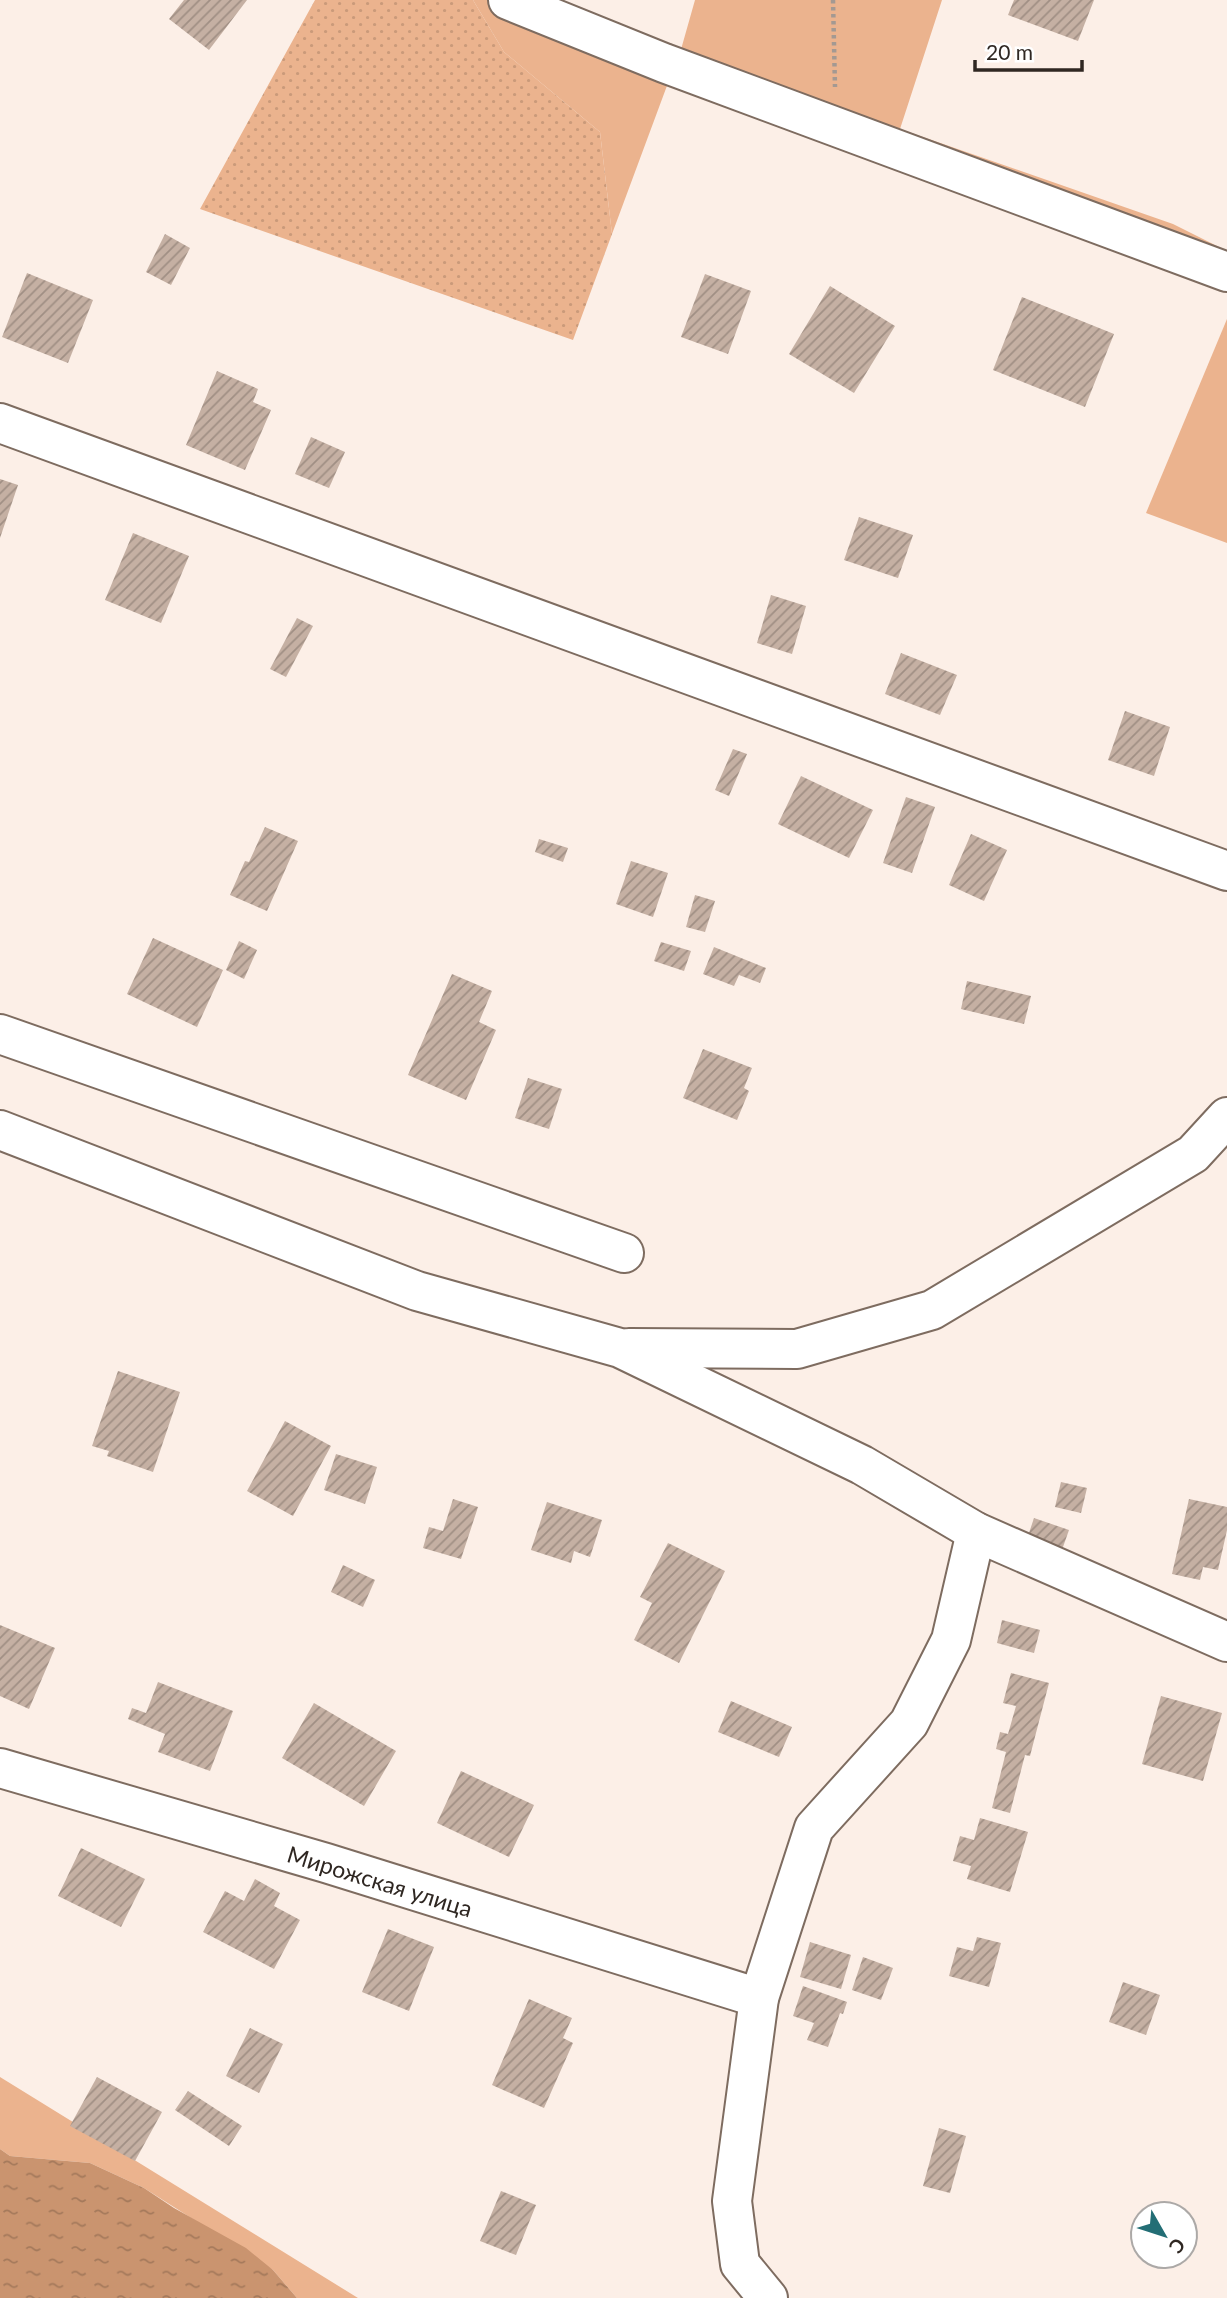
<svg xmlns="http://www.w3.org/2000/svg" width="1227" height="2298" font-family="Lato,sans-serif">
  <defs>
    <pattern id="garden-dots" width="8" height="8" patternUnits="userSpaceOnUse" patternTransform="scale(1.75)"><rect width="8" height="8" fill="#ebb38e"/><path d="M2 2h.1M6 6h.1" fill="none" stroke="#ca9a7a" stroke-width="1.8" stroke-linecap="round"/></pattern>
    <pattern id="water-ripples" width="26" height="14" patternUnits="userSpaceOnUse" patternTransform="scale(1.75)"><rect width="26" height="14" fill="#ca946f"/><path d="M2 4q2-2 4 0t4 0M15 11q2-2 4 0t4 0" fill="none" stroke="#a4795b"/></pattern>
    <pattern id="building-hatch" width="6" height="6" patternUnits="userSpaceOnUse" patternTransform="scale(1.75)"><rect width="6" height="6" fill="#c5b0a3"/><path d="M-1 1l2-2M0 6l6-6M5 7l2-2" fill="none" stroke="#a08f84"/></pattern>
  </defs>
  <rect width="100%" height="100%" fill="#fcefe7"/>
  <g fill="#ebb38e">
    <polygon points="473,0 544,0 680,53 695,0 942,0 900,129 1173,224 1227,251 1227,293 668,83 612,234 600,132 504,52"/>
    <polygon points="1227,319 1227,543 1146,513"/>
    <polygon points="0,2077 358,2298 297,2298 273,2270 144,2188 90,2163 10,2156 0,2149"/>
  </g>
  <polygon fill="url(#garden-dots)" points="315,0 473,0 504,52 600,132 612,234 573,340 200,209"/>
  <polygon fill="url(#water-ripples)" points="0,2149 10,2156 90,2163 144,2188 174,2208 246,2248 273,2270 297,2298 0,2298"/>
  <g fill="url(#building-hatch)">
    <polygon points="184,0 247,0 209,50 169,19"/>
    <polygon points="1014,0 1094,0 1078,41 1008,15"/>
    <polygon points="165,234 190,248 171,285 146,272"/>
    <polygon points="27,273 93,300 68,363 2,337"/>
    <polygon points="705,274 751,291 728,354 681,337"/>
    <polygon points="830,286 895,326 854,393 789,354"/>
    <polygon points="1022,297 1114,334 1085,407 993,370"/>
    <polygon points="217,371 258,389 253,402 271,410 245,470 186,445"/>
    <polygon points="311,437 345,452 329,488 295,474"/>
    <polygon points="0,479 18,485 0,538"/>
    <polygon points="859,517 913,535 898,578 844,560"/>
    <polygon points="133,533 189,556 161,623 105,600"/>
    <polygon points="771,595 806,606 792,654 757,643"/>
    <polygon points="297,618 313,626 286,677 270,669"/>
    <polygon points="901,653 957,675 940,715 885,694"/>
    <polygon points="1125,711 1170,727 1154,776 1108,760"/>
    <polygon points="733,749 747,754 729,796 715,790"/>
    <polygon points="801,776 873,810 849,858 778,824"/>
    <polygon points="906,797 935,807 912,873 883,863"/>
    <polygon points="265,827 298,841 267,911 230,895 245,861 249,862"/>
    <polygon points="971,834 1007,850 984,901 949,885"/>
    <polygon points="539,839 568,848 563,862 535,852"/>
    <polygon points="631,861 668,873 653,917 616,904"/>
    <polygon points="695,895 715,901 705,932 686,927"/>
    <polygon points="153,938 223,970 197,1027 127,994"/>
    <polygon points="239,941 257,950 244,979 226,970"/>
    <polygon points="661,942 691,951 684,971 654,961"/>
    <polygon points="714,947 766,968 760,983 739,975 734,986 703,974"/>
    <polygon points="452,974 492,991 479,1022 496,1030 466,1100 408,1075"/>
    <polygon points="967,981 1031,996 1024,1024 961,1009"/>
    <polygon points="703,1049 752,1068 744,1088 749,1091 737,1120 683,1098"/>
    <polygon points="528,1078 562,1089 549,1129 515,1118"/>
    <polygon points="118,1371 180,1392 153,1472 107,1456 109,1451 92,1446"/>
    <polygon points="285,1421 331,1446 293,1516 247,1491"/>
    <polygon points="336,1454 377,1467 365,1504 324,1490"/>
    <polygon points="1061,1482 1087,1488 1081,1513 1055,1507"/>
    <polygon points="453,1499 478,1507 461,1559 423,1548 429,1527 443,1531"/>
    <polygon points="1189,1499 1227,1507 1227,1530 1218,1570 1203,1567 1200,1580 1172,1574"/>
    <polygon points="547,1502 602,1520 590,1557 574,1551 571,1563 531,1550"/>
    <polygon points="1034,1518 1069,1530 1058,1561 1024,1548"/>
    <polygon points="668,1543 725,1571 679,1663 634,1640 652,1603 640,1597"/>
    <polygon points="343,1565 375,1580 363,1607 331,1592"/>
    <polygon points="1002,1620 1040,1630 1034,1653 997,1643"/>
    <polygon points="0,1625 55,1648 29,1709 0,1696"/>
    <polygon points="1011,1673 1049,1683 1030,1756 1025,1755 1010,1813 992,1808 1006,1752 996,1749 1000,1732 1008,1734 1016,1706 1003,1703"/>
    <polygon points="158,1682 233,1711 210,1771 158,1752 165,1734 128,1719 132,1708 146,1713"/>
    <polygon points="1161,1696 1222,1713 1203,1781 1142,1764"/>
    <polygon points="731,1701 792,1727 779,1757 718,1732"/>
    <polygon points="314,1703 396,1751 364,1806 282,1758"/>
    <polygon points="461,1771 534,1805 509,1857 437,1823"/>
    <polygon points="980,1818 1028,1832 1010,1892 967,1879 971,1866 953,1861 960,1836 974,1840"/>
    <polygon points="81,1848 145,1879 121,1927 58,1896"/>
    <polygon points="255,1879 280,1893 274,1906 300,1920 274,1969 203,1932 225,1891 244,1901"/>
    <polygon points="388,1929 434,1947 409,2011 362,1992"/>
    <polygon points="977,1937 1001,1943 989,1987 949,1976 957,1947 973,1951"/>
    <polygon points="810,1942 851,1955 841,1989 800,1977"/>
    <polygon points="863,1957 893,1968 881,2000 852,1990"/>
    <polygon points="1123,1982 1160,1995 1146,2035 1109,2022"/>
    <polygon points="803,1986 847,2002 843,2014 840,2013 828,2047 807,2040 814,2023 793,2016"/>
    <polygon points="529,1999 572,2018 563,2038 573,2043 544,2108 492,2085"/>
    <polygon points="250,2028 283,2044 259,2093 226,2076"/>
    <polygon points="97,2077 162,2112 135,2161 70,2126"/>
    <polygon points="188,2091 242,2126 229,2146 175,2110"/>
    <polygon points="939,2128 966,2136 950,2193 923,2186"/>
    <polygon points="501,2191 536,2205 516,2255 480,2241"/>
  </g>
  <g fill="none" stroke-linecap="round" stroke-linejoin="round">
    <defs>
      <g id="minor">
        <polyline points="508,0 664,63 1227,272"/>
        <polyline points="0,423 1227,871"/>
        <polyline points="0,1034 624,1253"/>
        <polyline points="0,1130 417,1291 620,1348 862,1465 976,1532 1227,1642"/>
        <polyline points="629,1348 797,1349 932,1310 1193,1154 1227,1117"/>
        <polyline points="0,1768 326,1863 759,1998"/>
        <polyline points="768,2298 740,2264 732,2201 759,1998 814,1828 909,1723 951,1640 976,1532"/>
      </g>
    </defs>
    <use href="#minor" stroke="#7e6c60" stroke-width="42"/>
    <polyline stroke="#a49992" stroke-width="4.5" stroke-dasharray="3.5 3.5" stroke-linecap="butt" points="833,0 835,87"/>
    <use href="#minor" stroke="#fff" stroke-width="38"/>
  </g>
  <g text-anchor="middle" dominant-baseline="central" stroke-width="7" stroke-linejoin="round" paint-order="stroke">
    <g font-size="23" fill="#2f2722" stroke="#fff">
      <text transform="translate(380 1881) rotate(17)">Мирожская улица</text>
    </g>
  </g>
  <g transform="translate(1164 2235) rotate(129)"><circle r="33" fill="#ffffff" stroke="#aca9a7" stroke-width="2"/>
  <path d="M0-5L12 26L0 18L-12 26Z" fill="#236e75"/>
  <text y="-10" font-size="19" font-weight="bold" text-anchor="middle" fill="#2f2722">С</text>
  </g>
  <path d="M975 60v10h107v-10" fill="none" stroke="#2f2722" stroke-width="3.5"/>
  <text x="986" y="60" font-size="21" fill="#2f2722" stroke="#ffffff" stroke-width="5" paint-order="stroke">20 m</text>
</svg>
